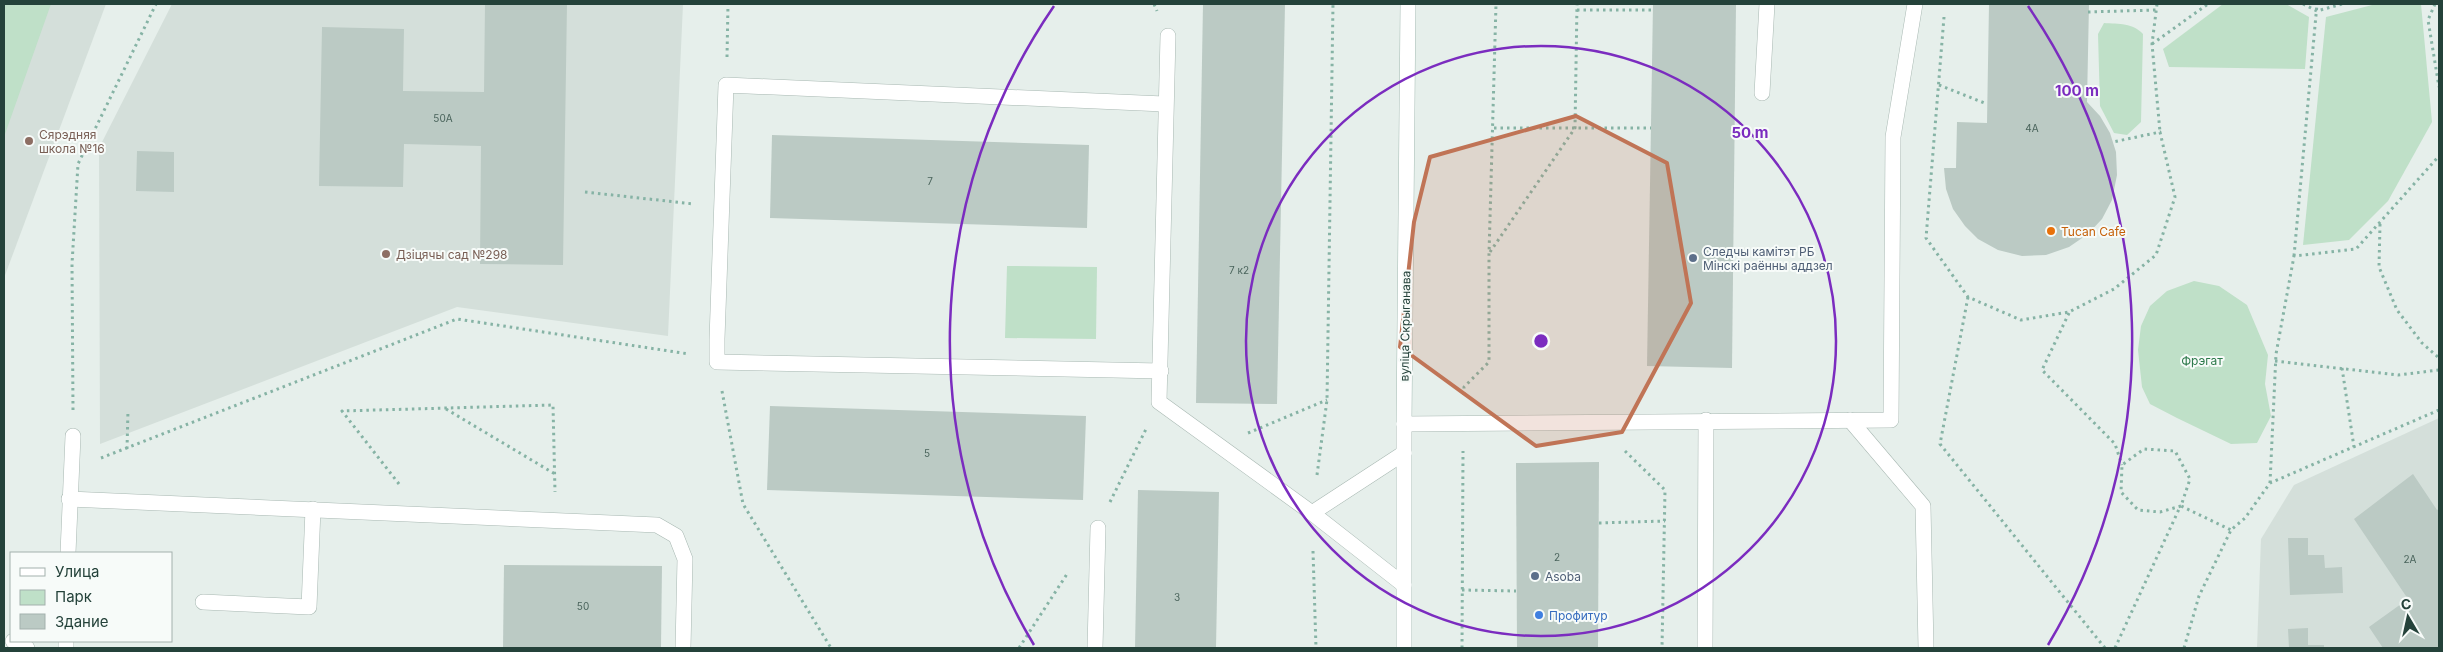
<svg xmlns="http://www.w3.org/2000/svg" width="2443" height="652" font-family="Inter,sans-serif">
  <rect width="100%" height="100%" fill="#e6efeb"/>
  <g fill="#d4dfda">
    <polygon points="4,4 106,4 4,278"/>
    <polygon points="172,4 683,4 668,336 457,307 100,444 99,148"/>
    <polygon points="2439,418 2439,648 2257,648 2261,539 2294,485"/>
  </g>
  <g fill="#bfe0c8">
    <polygon points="4,4 51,4 4,137"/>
    <polygon points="2223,4 2286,4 2309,17 2305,69 2169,67 2163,49"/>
    <polygon points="2376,4 2421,4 2432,122 2388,201 2349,240 2303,245 2326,17"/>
    <path d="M2104,23C2119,24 2133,23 2143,34L2141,122L2127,135L2114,133L2100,106L2098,34Z"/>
    <polygon points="1007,266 1097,267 1096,339 1005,338"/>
    <polygon points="2194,281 2219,286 2247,305 2268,355 2265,384 2271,416 2257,443 2231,444 2177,418 2150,404 2142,387 2138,350 2141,326 2150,306 2167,291"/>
  </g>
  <g fill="#bbcac4">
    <polygon points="485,4 567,4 563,265 480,264 481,146 404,144 403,187 319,186 322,27 404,29 403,91 484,92"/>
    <polygon points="1203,4 1285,4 1277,404 1196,403"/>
    <polygon points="1653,4 1736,4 1732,368 1647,366"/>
    <polygon points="1989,4 2089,4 2087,102 2100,116 2110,133 2116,152 2117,175 2112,200 2102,219 2088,234 2069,247 2046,255 2022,256 1998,250 1978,239 1965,226 1953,209 1946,189 1944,168 1956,168 1957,122 1987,123"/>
    <polygon points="772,135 1089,145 1087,228 770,218"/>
    <polygon points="137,151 174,152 174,192 136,191"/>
    <polygon points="770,406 1086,416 1083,500 767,490"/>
    <polygon points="1599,462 1598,648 1517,648 1516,463"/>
    <polygon points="2413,474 2437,510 2439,509 2439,648 2383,648 2369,627 2408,599 2354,519"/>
    <polygon points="1138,490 1219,492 1216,648 1135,648"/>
    <polygon points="2288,538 2308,538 2308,555 2324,555 2325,568 2342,567 2343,593 2290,595"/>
    <polygon points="504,565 662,566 661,647 503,648"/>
    <polygon points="2308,628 2308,645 2324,645 2324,648 2289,648 2288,629"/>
  </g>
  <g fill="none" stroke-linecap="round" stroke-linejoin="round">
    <defs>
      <g id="lane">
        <polyline points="1168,36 1159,402 1312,513 1404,585"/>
        <polyline points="1762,93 1767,4"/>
        <polyline points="1161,371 717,362 717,339 726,85 1164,104"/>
        <polyline points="1850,420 1923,506 1926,648"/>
        <polyline points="1404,424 1891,420 1893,137 1915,4"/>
        <polyline points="69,499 657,525 676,536 685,559 683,648"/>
        <polyline points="1312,513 1404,453"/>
        <polyline points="68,553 73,436"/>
        <polyline points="203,602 309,607 313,509"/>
        <polyline points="13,641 27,648"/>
        <polyline points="66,648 66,641"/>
        <polyline points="1095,648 1098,528"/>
        <polyline points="1705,648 1706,420"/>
      </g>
      <polyline id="street" points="1404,453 1404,424"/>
      <g id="secondary">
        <polyline points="1404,424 1408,4"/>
        <polyline points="1404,453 1404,648"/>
      </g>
    </defs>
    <use href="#lane" stroke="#a8b8b2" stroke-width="16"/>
    <use href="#street" stroke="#a8b8b2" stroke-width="16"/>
    <use href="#secondary" stroke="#a4bbb3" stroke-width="16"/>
    <g stroke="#86b3a5" stroke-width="3" stroke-dasharray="2.5 4" stroke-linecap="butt">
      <polyline points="1154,4 1157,11"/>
      <polyline points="2157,4 2152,44 2160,132"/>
      <polyline points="2303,4 2317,11 2342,4"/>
      <polyline points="2435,4 2428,20 2439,87"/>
      <polyline points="1577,10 1653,10"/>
      <polyline points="2088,12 2156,10"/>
      <polyline points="1944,17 1926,238 1968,297 2021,320 2069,312 2114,289 2156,255 2175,197 2160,132 2113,142"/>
      <polyline points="2152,44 2208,4"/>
      <polyline points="727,57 728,4"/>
      <polyline points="1939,85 1987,104"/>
      <polyline points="1494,128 1651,128"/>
      <polyline points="585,192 694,204"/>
      <polyline points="2380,224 2379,267 2397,310 2422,343 2439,358"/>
      <polyline points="1490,252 1575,128 1577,4"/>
      <polyline points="2294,256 2317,4"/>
      <polyline points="1968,297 1940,444 2105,648"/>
      <polyline points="2069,313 2042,370 2115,444 2122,465"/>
      <polyline points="2275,361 2398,375 2439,370"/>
      <polyline points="2342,368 2354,447"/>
      <polyline points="722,391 743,504 831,648"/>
      <polyline points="1464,395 1464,387 1489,362 1489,254 1496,4"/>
      <polyline points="446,409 555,474"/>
      <polyline points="73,410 72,264 78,164 156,4"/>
      <polyline points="1248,433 1327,400"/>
      <polyline points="127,449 128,410"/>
      <polyline points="1625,451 1665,490 1662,648"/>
      <polyline points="101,458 457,319 689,354"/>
      <polyline points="1317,475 1327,400 1333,4"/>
      <polyline points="2270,483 2276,354 2294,256 2356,249 2439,156"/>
      <polyline points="399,484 342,411 553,405 555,492"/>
      <polyline points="1110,502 1147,427"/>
      <polyline points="2181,506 2160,512 2138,510 2121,492 2122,465 2144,449 2175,451 2190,479 2181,506 2231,530"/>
      <polyline points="1599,523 1665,521"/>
      <polyline points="1313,551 1316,648"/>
      <polyline points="1462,590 1516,591"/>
      <polyline points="1019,648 1067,574"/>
      <polyline points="1462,648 1463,451"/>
      <polyline points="2115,648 2180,507"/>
      <polyline points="2184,648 2199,596 2231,530 2245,518 2270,483 2439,410"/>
    </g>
    <use href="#lane" stroke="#fff" stroke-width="15"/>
    <use href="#street" stroke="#fff" stroke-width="15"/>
    <use href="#secondary" stroke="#fff" stroke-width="15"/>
  </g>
  <path fill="#c07456" fill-opacity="0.2" stroke="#c07456" stroke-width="4" stroke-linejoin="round" d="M1576,116L1667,163L1691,303L1622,432L1536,446L1400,347L1414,222L1430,157Z"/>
  <g fill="none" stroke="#7b2cbf" stroke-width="2.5">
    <circle cx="1541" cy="341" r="295"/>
    <path d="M1034 645A591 591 0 0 1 1054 6M2028 6A591 591 0 0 1 2048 645"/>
  </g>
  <g fill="#8d6e63" stroke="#f7fbf9" stroke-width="2">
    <circle cx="29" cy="141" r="5"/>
    <circle cx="386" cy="254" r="5"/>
  </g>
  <circle fill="#e8710a" stroke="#f7fbf9" stroke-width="2" cx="2051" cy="231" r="5"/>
  <g fill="#5c6f8a" stroke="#f7fbf9" stroke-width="2">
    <circle cx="1693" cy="258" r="5"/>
    <circle cx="1535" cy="576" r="5"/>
  </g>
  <circle fill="#3f7fe0" stroke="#f7fbf9" stroke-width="2" cx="1539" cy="615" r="5"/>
  <g text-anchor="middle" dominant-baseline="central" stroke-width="4" stroke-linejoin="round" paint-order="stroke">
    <g font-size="10" fill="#4a645c">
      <text x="443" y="118">50А</text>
      <text x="2032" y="128">4А</text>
      <text x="930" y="181">7</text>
      <text x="1239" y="270">7 к2</text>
      <text x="927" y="453">5</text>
      <text x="1557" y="557">2</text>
      <text x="2410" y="559">2А</text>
      <text x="1177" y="597">3</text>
      <text x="583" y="606">50</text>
    </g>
    <g font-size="12" fill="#785e54" stroke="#f7fbf9" text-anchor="start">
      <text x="39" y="134">Сярэдняя<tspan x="39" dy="14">школа №16</tspan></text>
      <text x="396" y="254">Дзіцячы сад №298</text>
    </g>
    <g font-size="12" fill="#c56008" stroke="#f7fbf9" text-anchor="start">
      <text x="2061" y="231">Tucan Cafe</text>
    </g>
    <g font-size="12" fill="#4e5e75" stroke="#f7fbf9" text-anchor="start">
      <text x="1703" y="251">Следчы камітэт РБ<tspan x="1703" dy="14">Мінскі раённы аддзел</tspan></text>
      <text x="1545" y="576">Asoba</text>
    </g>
    <g font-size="12" fill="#24423a" stroke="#f7fbf9">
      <text transform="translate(1405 326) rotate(-89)">вуліца Скрыганава</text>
    </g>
    <g font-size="12" fill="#2d7a4b" stroke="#f7fbf9">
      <text x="2202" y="360">Фрэгат</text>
    </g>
    <g font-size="12" fill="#366cbe" stroke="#f7fbf9" text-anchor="start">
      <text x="1549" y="615">Профитур</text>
    </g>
  </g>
  <circle cx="1541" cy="341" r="8" fill="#7b2cbf" stroke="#f7fbf9" stroke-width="2.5"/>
  <g font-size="15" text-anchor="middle" font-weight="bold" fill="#7b2cbf" stroke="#f7fbf9" stroke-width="4" stroke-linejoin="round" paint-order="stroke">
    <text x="2077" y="96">100 m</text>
    <text x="1750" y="138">50 m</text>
  </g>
  <rect width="2443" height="652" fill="none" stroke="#24423a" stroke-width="10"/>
  <rect x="10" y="552" width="162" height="90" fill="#f7fbf9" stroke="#a3b1ad"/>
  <rect x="20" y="568" width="25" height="8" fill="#ffffff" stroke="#a3b1ad"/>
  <text x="55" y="577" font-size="15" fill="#24423a">Улица</text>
  <rect x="20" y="590" width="25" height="15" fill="#bfe0c8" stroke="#a3b1ad"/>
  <text x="55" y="602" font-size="15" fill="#24423a">Парк</text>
  <rect x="20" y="614" width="25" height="15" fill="#bbcac4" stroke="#a3b1ad"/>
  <text x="55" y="627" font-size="15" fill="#24423a">Здание</text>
  <g transform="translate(2408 617) rotate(351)" stroke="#f7fbf9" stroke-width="4" paint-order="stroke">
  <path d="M0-4L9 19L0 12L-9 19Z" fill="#24423a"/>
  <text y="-8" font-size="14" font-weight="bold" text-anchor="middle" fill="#24423a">С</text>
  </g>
</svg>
